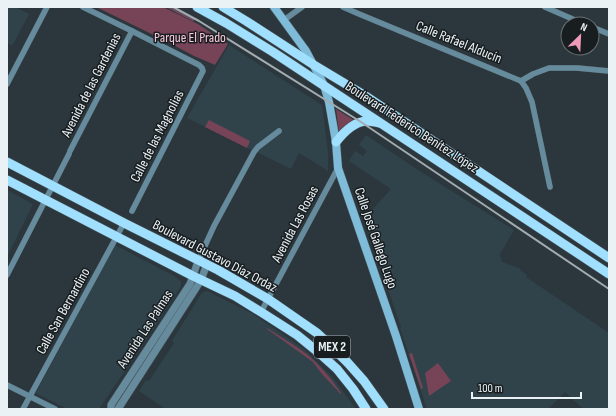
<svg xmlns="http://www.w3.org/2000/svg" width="616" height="416" font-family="'Sofia Sans Condensed',sans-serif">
  <rect width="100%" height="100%" fill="#2b373c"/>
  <g fill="#30434b">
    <polygon points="7,7 15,7 29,14 12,46 7,43"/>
    <polygon points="229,45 322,105 328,152 328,171 299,153 291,169 187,118"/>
    <polygon points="366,135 418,170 514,230 500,254 502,262 521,269 520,270 527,275 526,277 609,333 609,409 583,409 565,392 548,409 427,409 400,328 401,327 380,266 365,218 391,189 349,161 355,151 363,156 367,151 359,145"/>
    <polygon points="7,190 33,204 7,257"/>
    <polygon points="115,245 176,277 181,282 181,286 151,332 99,409 67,409 36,393"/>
    <polygon points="205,291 209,292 253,314 304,349 333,378 356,409 166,409 139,391 146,380 149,381 174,343 172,341 201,294"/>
  </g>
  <g fill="#774356">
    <polygon points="96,7 163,7 198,24 228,44 215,65 194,56 162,39"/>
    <polygon points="336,109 357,122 339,132"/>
    <polygon points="209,120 250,141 247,148 205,127"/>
    <path d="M267,328C278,335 290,342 301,350C317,361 330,377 341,393L340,394L337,390L322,374L313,362L267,329Z"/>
    <polygon points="412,353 423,388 421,389 409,354"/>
    <polygon points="438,363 451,381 429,396 425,373"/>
  </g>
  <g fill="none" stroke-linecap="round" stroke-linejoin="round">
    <polyline stroke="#6e495d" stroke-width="2" points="168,7 193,20"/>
    <defs>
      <g id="minor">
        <polyline points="83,7 132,31 199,65 202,68 203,71 132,211"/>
        <polyline points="343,7 359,14 521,81 526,88 532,102 550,187"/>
        <polyline points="545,7 584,24"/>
        <polyline points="284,20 302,7"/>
        <polyline points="592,27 609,34"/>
        <polyline points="521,81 533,74 549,68 577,68 609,71"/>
        <polyline points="7,84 47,7"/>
        <polyline points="70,151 132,31"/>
        <polyline points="198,261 214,226 254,152 258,147 279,131"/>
        <polyline points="7,275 69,154"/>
        <polyline points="261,312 338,168"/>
        <polyline points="7,385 55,409"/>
        <polyline points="23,409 124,223"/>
      </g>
      <g id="tertiary">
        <polyline points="111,409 111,405 190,284 193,276 198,261"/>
        <polyline points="118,409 196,288 201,280 207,264"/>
      </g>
      <polyline id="secondary" points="274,7 306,51 324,85 329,102 336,142 338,168 396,336 419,409"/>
      <g id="primary">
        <polyline points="197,7 226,23 273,52 609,274"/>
        <polyline points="223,7 246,21 314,65 364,95 609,258"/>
        <path d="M336,142C343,133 354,122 366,121C370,121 375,122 379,123"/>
        <polyline points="7,162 124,223 218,270 268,299 317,333 329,344 348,363 364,381 384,409"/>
        <polyline points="7,180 193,276 235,296 261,312 297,335 318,352 337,369 353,389 366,409"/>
      </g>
    </defs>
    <use href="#minor" stroke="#4a555a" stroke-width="6"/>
    <use href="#tertiary" stroke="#4a555a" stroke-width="8"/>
    <use href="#secondary" stroke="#4a555a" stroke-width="9"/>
    <use href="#primary" stroke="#4a555a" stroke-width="10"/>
    <use href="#minor" stroke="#658b9d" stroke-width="5.5"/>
    <use href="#tertiary" stroke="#658b9d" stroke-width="7"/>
    <use href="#secondary" stroke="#7ebcd9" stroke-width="8"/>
    <use href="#primary" stroke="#a0dffd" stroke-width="9"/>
    <polyline stroke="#a2abaf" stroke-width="2" points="173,7 199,21 361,122 609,289"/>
  </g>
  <g text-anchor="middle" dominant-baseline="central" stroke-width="3" stroke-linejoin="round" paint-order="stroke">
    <rect fill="#181d20" stroke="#abb2b5" stroke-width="1" x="314" y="336" width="36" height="22" rx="3"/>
    <g font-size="13" font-weight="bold" fill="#eaf2f5">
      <text x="332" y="347">MEX 2</text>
    </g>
    <g font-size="14" fill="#fbcbdb" stroke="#181d20">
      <text x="190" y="37">Parque El Prado</text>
    </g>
    <g font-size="14" fill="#eaf2f5" stroke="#181d20">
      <text transform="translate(459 42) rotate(22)">Calle Rafael Alducín</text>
      <text transform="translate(91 85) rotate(-63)">Avenida de las Gardenias</text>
      <text transform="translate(412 127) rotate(33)">Boulevard Federico Benítez López</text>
      <text transform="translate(157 136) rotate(-63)">Calle de las Magnolias</text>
      <text transform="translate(295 224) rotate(-62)">Avenida Las Rosas</text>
      <text transform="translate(376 238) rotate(71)">Calle José Gallego Lugo</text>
      <text transform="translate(215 256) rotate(28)">Boulevard Gustavo Díaz Ordaz</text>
      <text transform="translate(63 311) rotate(-61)">Calle San Bernardino</text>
      <text transform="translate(145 329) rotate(-57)">Avenida Las Palmas</text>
    </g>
  </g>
  <rect width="616" height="416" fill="none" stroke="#eaf2f5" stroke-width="16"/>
  <g transform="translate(580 36) rotate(24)"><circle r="19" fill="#181d20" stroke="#6c7275"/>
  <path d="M0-3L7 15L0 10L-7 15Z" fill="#ef9ab8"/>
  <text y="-6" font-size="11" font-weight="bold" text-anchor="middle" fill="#eaf2f5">N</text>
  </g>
  <path d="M472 392v6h109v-6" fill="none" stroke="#eaf2f5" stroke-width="2"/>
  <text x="478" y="392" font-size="12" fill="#eaf2f5" stroke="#181d20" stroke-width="3" paint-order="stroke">100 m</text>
</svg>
